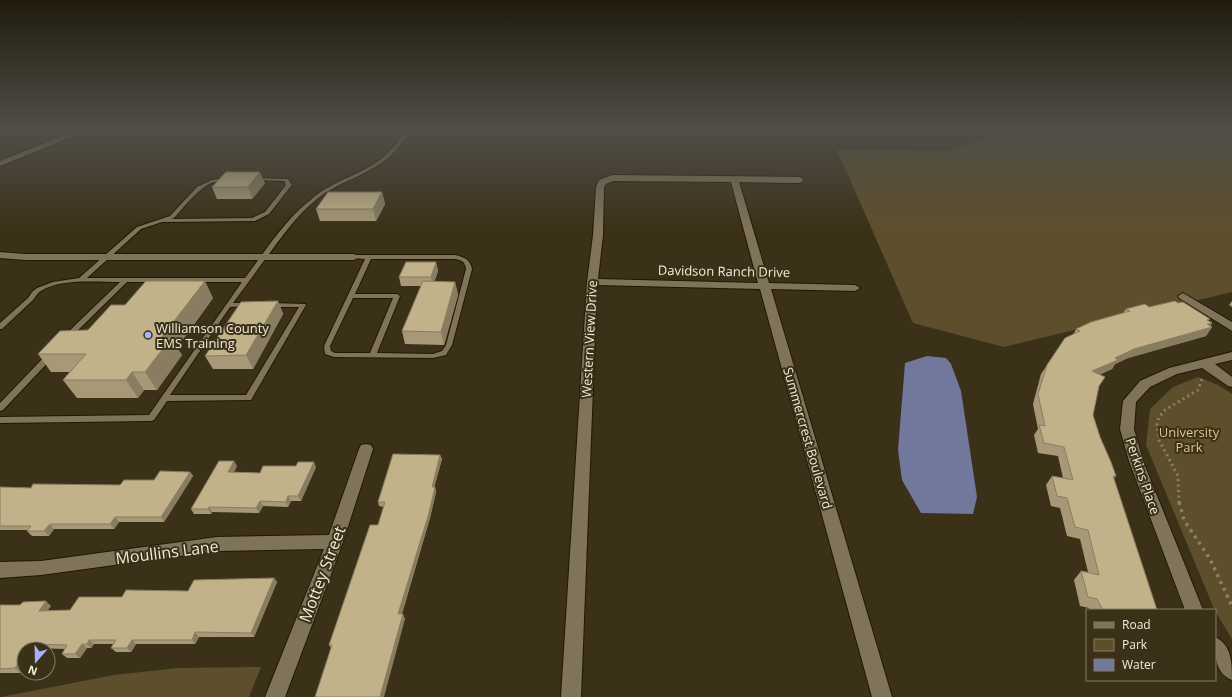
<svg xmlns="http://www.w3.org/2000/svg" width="1232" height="697" font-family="'Open Sans',sans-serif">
  <rect width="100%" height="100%" fill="#3b3118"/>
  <g fill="#5e4f2c">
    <polygon points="1009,130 1232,130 1232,292 1004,347 913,323 837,150 949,151"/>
    <polygon points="1198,377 1218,385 1232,394 1232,639 1215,611 1146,445 1150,409 1173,387"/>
    <polygon points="261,667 249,697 1,697 114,675 178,668"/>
  </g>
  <polygon fill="#72779c" points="927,356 946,358 951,364 961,391 977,497 973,514 921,513 902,480 898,450 905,363"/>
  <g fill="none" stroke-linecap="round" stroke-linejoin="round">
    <defs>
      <g id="lane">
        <polygon points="318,130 365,130 363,131 320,131"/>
        <path d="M407,130H411C404,140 397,150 388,158C366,176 338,182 317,199C298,214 283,235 269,254C257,270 245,287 233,303H249L252,305L251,306L230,307L170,395H246L299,307H271L268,305L271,303L305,304L306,305L251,400L167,401L154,420L151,421L0,423V417L149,415L242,282H127L69,339H65L64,337L65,335L120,282C98,282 60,278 41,291C37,293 36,297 33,300L2,329H0V323L28,298L32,292L37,288L53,282L79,278L137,227L170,216L197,187L212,180L227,178L229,179C224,182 217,181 211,183C196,191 185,206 174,218L171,219L252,218L265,212L286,185L284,181L253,180H251V178L288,179L292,185L291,186L269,214L255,221L162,222L141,229L87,278H245C266,250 286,218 314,197C335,180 364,174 385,156C393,148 400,140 407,130Z"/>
        <path d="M354,255H455C464,257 470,259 472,269L452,345L446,355L433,358L334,357L325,354L324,346L365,259L352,258V256ZM371,259H455C462,260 465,262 466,269L446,345L442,351L433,354L377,353L400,296L397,294H355ZM353,298H393L370,353H335L331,351L330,346Z"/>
        <polygon points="47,354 53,354 54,356 3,410 0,411 0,403"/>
      </g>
      <g id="street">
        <path d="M612,175L800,177L804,180L800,183L739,182L769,283L855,285L860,288L855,291L771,289L892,697H872L760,289L597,285L581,697H561L587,282L593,235L596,187L599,180ZM613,181L731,182L758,283L598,279L603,235L604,187L606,184Z"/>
        <polygon points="0,252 25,254 354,254 359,257 354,260 25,260 0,258"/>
        <polygon points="1183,293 1232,322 1232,331 1179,298 1178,296"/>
        <polygon points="1232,352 1232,360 1215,364 1232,377 1232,387 1228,386 1202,368 1177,374 1150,387 1136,402 1134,429 1143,461 1203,610 1185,610 1129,461 1120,429 1123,401 1140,381 1169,368"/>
        <polygon points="366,444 371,445 373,449 343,542 285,697 265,697 324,549 217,551 41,575 0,578 0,562 41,561 217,537 329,535 359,449 361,445"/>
        <path d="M1215,637C1232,645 1232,663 1232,680C1214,673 1215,654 1215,637Z"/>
      </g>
      <polygon id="secondary" points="78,130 89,130 0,166 0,161"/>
    </defs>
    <use href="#lane" stroke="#221801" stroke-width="2"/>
    <use href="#street" stroke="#221801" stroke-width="2"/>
    <use href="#secondary" stroke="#221801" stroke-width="2"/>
    <polyline stroke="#88806b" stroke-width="2" stroke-dasharray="1.5 2" stroke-linecap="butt" points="25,130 38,135 49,130"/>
    <polyline stroke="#88806b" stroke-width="3" stroke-dasharray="2 3.5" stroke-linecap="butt" points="1179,503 1178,476 1159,440 1157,425 1159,417 1165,410 1198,390 1203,376"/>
    <polyline stroke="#88806b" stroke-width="3.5" stroke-dasharray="3 4.5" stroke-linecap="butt" points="1179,502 1184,520 1210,559 1232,606"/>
    <use href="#lane" fill="#7f7459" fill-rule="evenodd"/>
    <use href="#street" fill="#7f7459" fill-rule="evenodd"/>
    <use href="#secondary" fill="#7f7459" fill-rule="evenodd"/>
  </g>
  <g fill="#a79977">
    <polygon points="265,183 252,199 217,199 212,187"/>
    <polygon points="382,192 385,204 376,221 320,221 316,209"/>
    <polygon points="436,262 438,271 434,282 455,282 458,295 444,345 405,344 402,331 421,286 401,286 399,277"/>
    <polygon points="213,298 177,348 182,355 157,390 144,390 138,398 77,398 63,380 70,372 51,372 38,354 88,330 125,305"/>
    <polygon points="278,301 283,314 253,369 213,369 205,356"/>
    <polygon points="1232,301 1232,307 1229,305"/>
    <polygon points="1149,307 1209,321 1212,323 1210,326 1212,327 1206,336 1128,358 1115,364 1112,369 1100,374 1099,386 1093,415 1100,437 1116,476 1114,478 1157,610 1090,610 1089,608 1080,606 1074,580 1081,571 1088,572 1080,539 1067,536 1060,508 1051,506 1046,485 1052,476 1063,478 1058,456 1038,453 1034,435 1038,429 1033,404 1041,374 1047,365 1073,335 1076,329 1123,313 1126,309"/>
    <polygon points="440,455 442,459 434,487 435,487 436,492 430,518 402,614 405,619 331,648 329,645 378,525 384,507 379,506 378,502"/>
    <polygon points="237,466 234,472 260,473 316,467 301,501 291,501 288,507 263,506 259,513 212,512 211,514 194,514 191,509"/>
    <polygon points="190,472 193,476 164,522 119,522 114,529 54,529 49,536 32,536 27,531 28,530 0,530 0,487 31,488 120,485 154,480"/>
    <polygon points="274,578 277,582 254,637 199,637 195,644 136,644 131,652 116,652 111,648 113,644 94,644 91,648 87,648 80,658 67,658 62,654 65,649 35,648 24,649 24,666 20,673 0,673 0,605 51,606 47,611 70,610 122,597 188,591"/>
  </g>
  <g fill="#887d61">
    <polygon points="260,172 265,183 252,199 248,187"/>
    <polygon points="382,192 385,204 376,221 373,209"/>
    <polygon points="436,262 438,271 433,286 431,277"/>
    <polygon points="205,281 213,298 177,348 182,355 157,390 145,372 161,338"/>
    <polygon points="455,282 458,295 444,345 441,332"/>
    <polygon points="278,301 283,314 253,369 246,355"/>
    <polygon points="1212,323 1207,329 1212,327 1206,336 1128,358 1115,364 1112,369 1087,381 1092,371 1115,358 1134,349"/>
    <polygon points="132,372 144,390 138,398 126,380"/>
    <polygon points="440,455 442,459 433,492 432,487"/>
    <polygon points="234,461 237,466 231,477 228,472"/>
    <polygon points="314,462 316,467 301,501 298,496"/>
    <polygon points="190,472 193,476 164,522 161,517"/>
    <polygon points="435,487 436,492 430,518 400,619 398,614"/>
    <polygon points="288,496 291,501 288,507 286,502"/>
    <polygon points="260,501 263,506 259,513 256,508"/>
    <polygon points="209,507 212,512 211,514 208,509"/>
    <polygon points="115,517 119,522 114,529 110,524"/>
    <polygon points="50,524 54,529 49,536 44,531"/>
    <polygon points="274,578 277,582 254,637 251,633"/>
    <polygon points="46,601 51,606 44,615 39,611"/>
    <polygon points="403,614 405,619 384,697 380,697"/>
    <polygon points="195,632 199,637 195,644 192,640"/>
    <polygon points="89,640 94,644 91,648 87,644"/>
    <polygon points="132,640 136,644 131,652 127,648"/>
    <polygon points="30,644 35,648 35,649 27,649"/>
    <polygon points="82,644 87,648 80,658 75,654"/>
    <polygon points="24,654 24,666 20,673 15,668"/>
  </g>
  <g fill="#c2b28a" stroke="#887d61">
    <polygon points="226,172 260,172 248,187 212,187"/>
    <polygon points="328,192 382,192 373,209 316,209"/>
    <polygon points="406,262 436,262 431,277 399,277"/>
    <polygon points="146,281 205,281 161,338 171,338 145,372 132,372 126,380 63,380 86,354 38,354 60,331 88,330 111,305 125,305"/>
    <polygon points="423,281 455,282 441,332 402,331"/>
    <polygon points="278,301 246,355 205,356 241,302"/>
    <polygon points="1175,301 1178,303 1183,302 1210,319 1207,320 1212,323 1207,324 1212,327 1134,349 1115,358 1118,360 1092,371 1105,377 1099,386 1093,415 1100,437 1111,462 1116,476 1113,476 1157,610 1103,610 1097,599 1088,597 1081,571 1099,575 1088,530 1075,527 1067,498 1057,496 1052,476 1073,480 1064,447 1044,443 1039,425 1045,426 1038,394 1047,365 1065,338 1080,331 1076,329 1091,322 1130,311 1126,309 1145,304 1149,307"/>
    <polygon points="393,454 440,455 432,487 435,487 429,513 398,614 403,614 380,697 315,697 332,645 329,645 370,525 378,525 385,502 378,502"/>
    <polygon points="219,461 234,461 228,472 260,473 263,466 296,466 298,462 314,462 298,496 288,496 286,502 260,501 256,508 209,507 208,509 191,509"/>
    <polygon points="160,471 190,472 161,517 115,517 110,524 50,524 44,531 27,531 31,526 0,526 0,487 31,488 33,484 120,485 124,480 154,480"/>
    <polygon points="274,578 251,633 195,632 192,640 132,640 127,648 111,648 116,640 89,640 87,644 82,644 75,654 62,654 67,645 30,644 27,649 24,649 24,654 15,668 0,669 0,605 20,605 23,602 46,601 39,611 70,610 79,597 122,597 126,590 188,591 194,580"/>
  </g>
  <linearGradient id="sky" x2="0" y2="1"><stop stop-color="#201b0d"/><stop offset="0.57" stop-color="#4f4e48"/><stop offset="1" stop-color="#4f4e48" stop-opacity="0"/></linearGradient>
  <rect width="1232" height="228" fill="url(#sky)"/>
  <circle fill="#a7b0fc" stroke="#3b3118" stroke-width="1.5" cx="148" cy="335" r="4"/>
  <g text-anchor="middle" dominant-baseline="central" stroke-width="4" stroke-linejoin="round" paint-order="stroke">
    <g font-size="13" fill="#f2ecdd" stroke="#3b3118">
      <text transform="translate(724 271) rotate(1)">Davidson Ranch Drive</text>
      <text transform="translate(589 339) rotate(-87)">Western View Drive</text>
      <text transform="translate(808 438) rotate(74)">Summercrest Boulevard</text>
      <text transform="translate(1143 476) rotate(71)">Perkins Place</text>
    </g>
    <g font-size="13" fill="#f2ecdd" stroke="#3b3118" text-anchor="start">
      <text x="156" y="328">Williamson County<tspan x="156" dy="15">EMS Training</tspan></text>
    </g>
    <g font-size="13" fill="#dec484" stroke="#3b3118">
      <text x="1189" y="432">University<tspan x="1189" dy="15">Park</tspan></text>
    </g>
    <g font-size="16" fill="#f2ecdd" stroke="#3b3118">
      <text transform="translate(167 552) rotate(-7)">Moullins Lane</text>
      <text transform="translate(322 574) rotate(-69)">Mottey Street</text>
    </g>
  </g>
  <rect x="1086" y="609" width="130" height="72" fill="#3b3118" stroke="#847c67"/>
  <rect x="1094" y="622" width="20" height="6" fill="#7f7459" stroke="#847c67"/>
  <text x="1122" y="629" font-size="12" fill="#f2ecdd">Road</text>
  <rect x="1094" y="639" width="20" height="12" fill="#5e4f2c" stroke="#847c67"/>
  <text x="1122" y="649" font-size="12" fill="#f2ecdd">Park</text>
  <rect x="1094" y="659" width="20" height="12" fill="#72779c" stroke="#847c67"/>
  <text x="1122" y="669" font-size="12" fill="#f2ecdd">Water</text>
  <g transform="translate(36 661) rotate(200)"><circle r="19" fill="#3b3118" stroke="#847c67"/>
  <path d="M0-3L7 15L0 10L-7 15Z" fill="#a7b0fc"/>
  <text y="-6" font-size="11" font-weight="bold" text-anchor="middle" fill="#f2ecdd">N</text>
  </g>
</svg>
